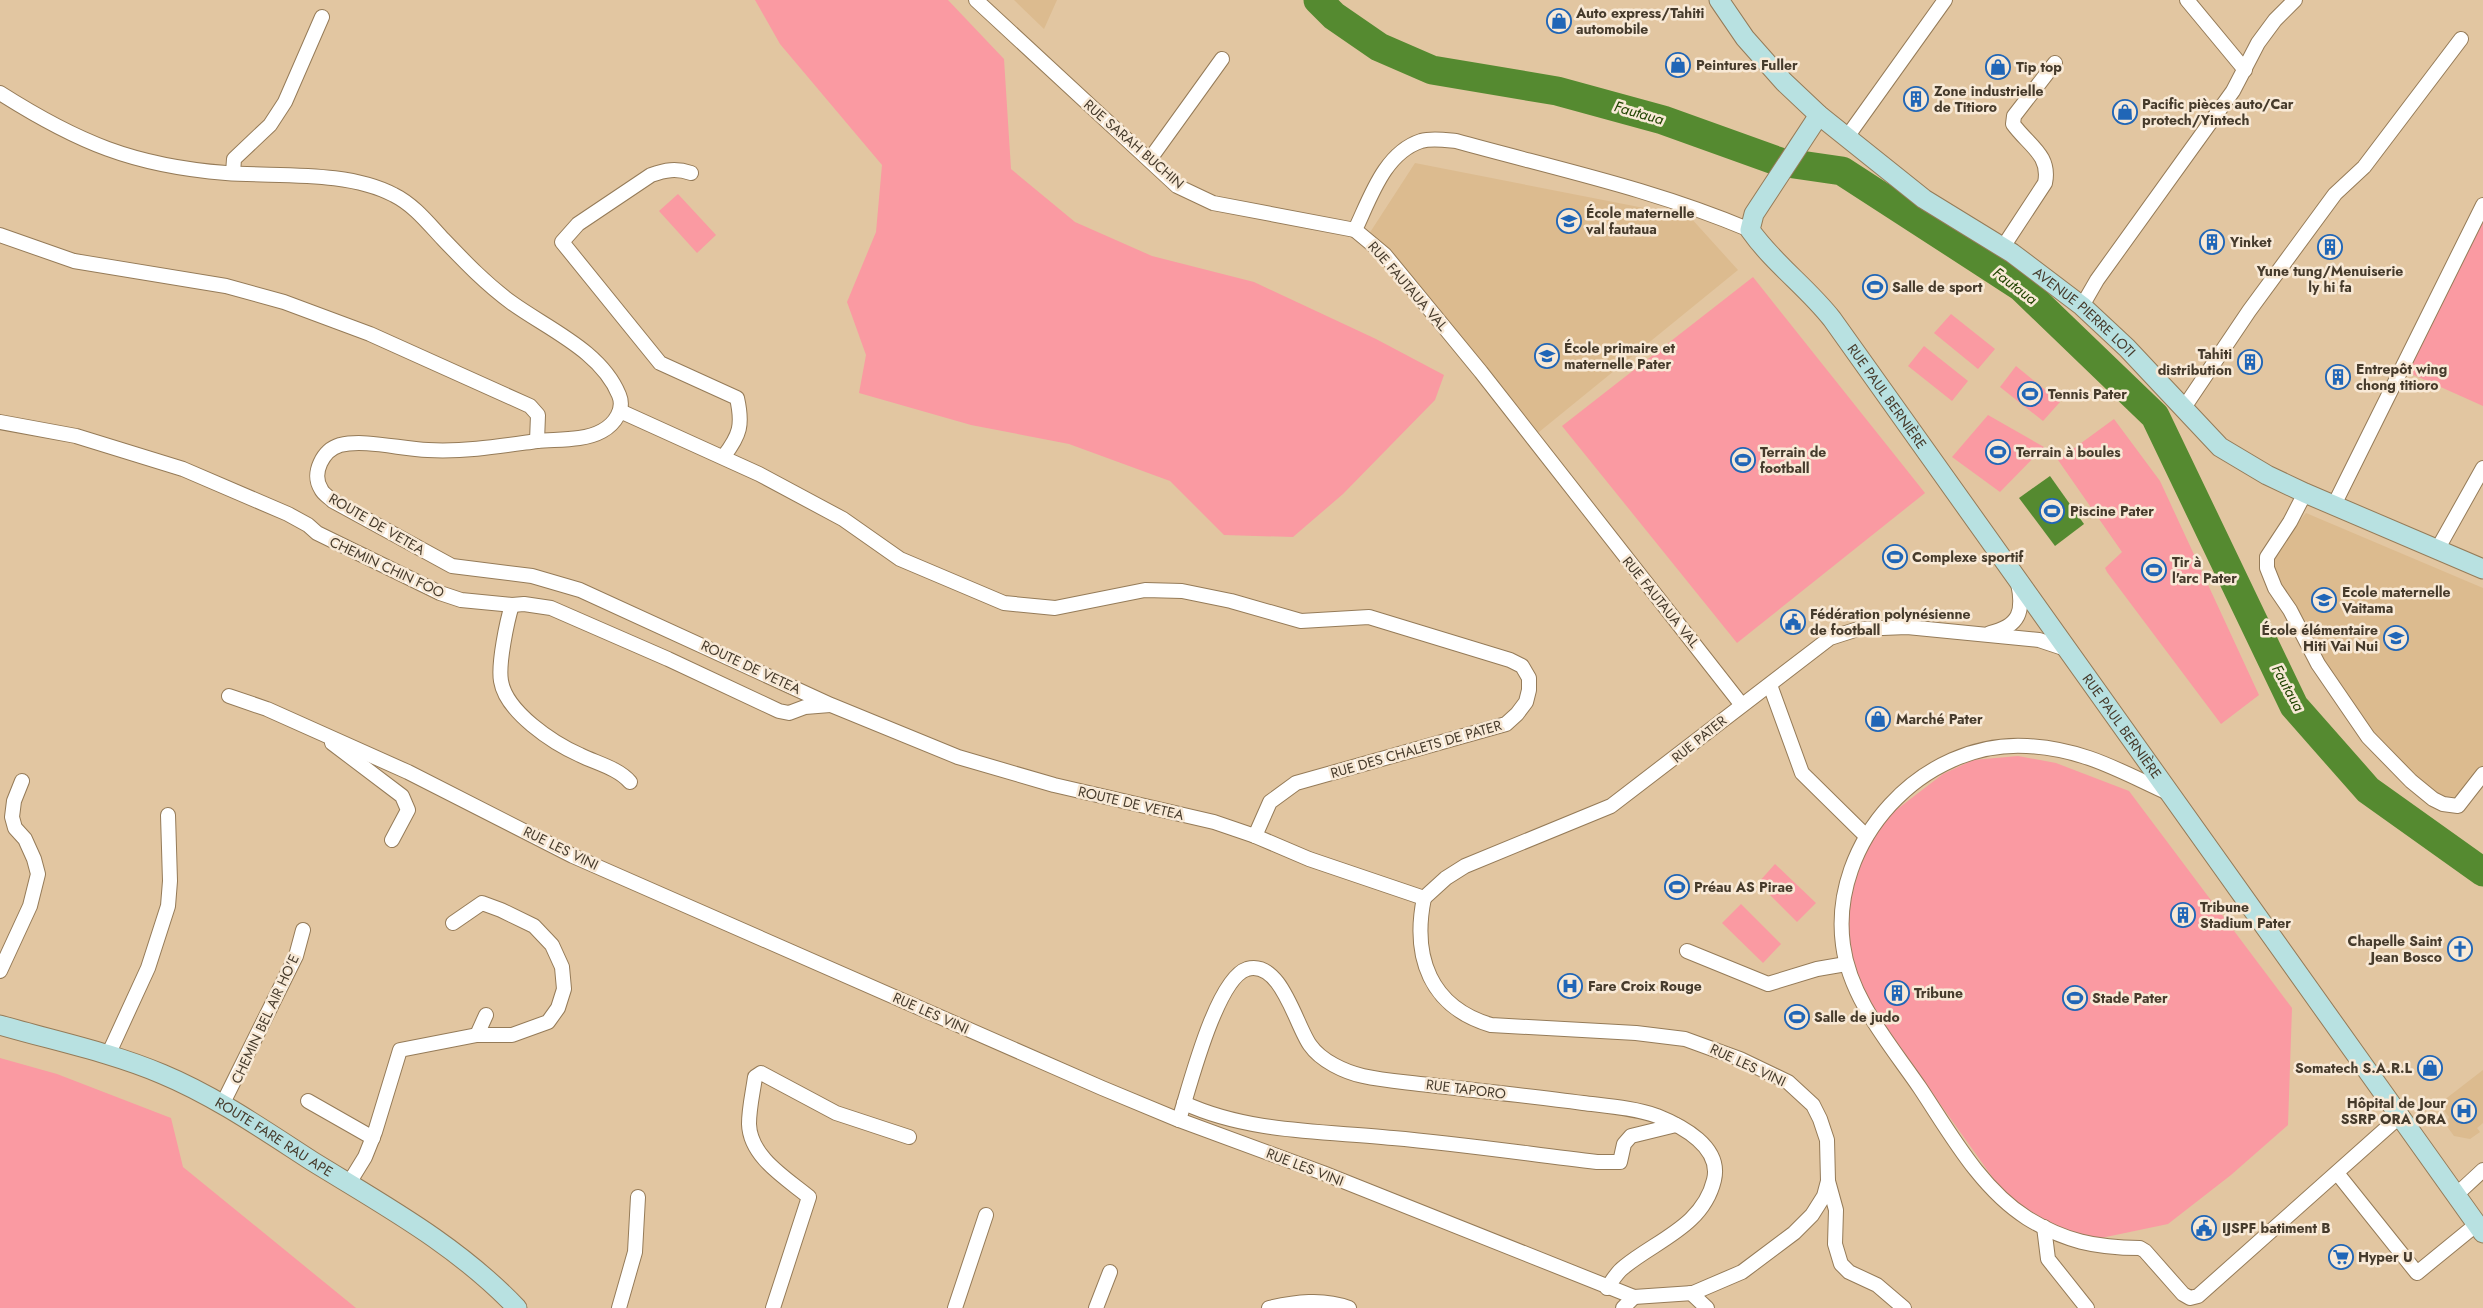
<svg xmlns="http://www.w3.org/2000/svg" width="2483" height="1308" font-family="Jost,sans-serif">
  <rect width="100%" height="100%" fill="#e2c6a1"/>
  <g fill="#dcbb8f">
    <polygon points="1014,0 1057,0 1044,29"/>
    <polygon points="1415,163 1690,217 1738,270 1528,441 1367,237"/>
    <polygon points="2306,513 2483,588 2483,766 2456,801 2435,794 2369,732 2322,664 2278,584 2273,563 2277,550"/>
    <polygon points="2483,1070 2483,1123 2477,1128 2480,1132 2470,1139 2454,1136 2446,1125 2449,1117 2439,1104"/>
  </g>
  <g fill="#fa9aa2">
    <polygon points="755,0 948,0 1004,59 1011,169 1075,222 1152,256 1254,282 1376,339 1444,375 1435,400 1343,494 1293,537 1224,535 1170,481 1069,444 971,425 859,393 866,355 847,302 876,232 882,165 780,44"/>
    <polygon points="678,194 716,235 697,253 659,211"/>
    <polygon points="2483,215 2483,406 2405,371"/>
    <polygon points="1753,277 1925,493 1737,643 1562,426"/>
    <polygon points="1951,314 1995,349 1978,369 1934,333"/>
    <polygon points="1924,346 1968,381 1952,401 1908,366"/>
    <polygon points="2016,366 2060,402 2043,421 2000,387"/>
    <polygon points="1988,415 2044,447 2000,492 1952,457"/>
    <polygon points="2114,419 2160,481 2259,695 2221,724 2107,572 2105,568 2122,552 2058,460"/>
    <polygon points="2018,756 2056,763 2129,791 2292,1008 2288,1125 2231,1175 2168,1224 2082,1242 2036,1222 2003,1192 1858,989 1849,963 1847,896 1856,857 1883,820 1943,774 1973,760"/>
    <polygon points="1775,864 1816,903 1797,922 1758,883"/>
    <polygon points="1741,904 1781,944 1763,963 1722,923"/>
    <polygon points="0,1058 57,1074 171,1118 183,1167 356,1308 0,1308"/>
  </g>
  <polygon fill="#558a30" points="2050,476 2084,524 2055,546 2019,498"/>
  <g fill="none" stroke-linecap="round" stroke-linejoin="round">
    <polyline stroke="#558a30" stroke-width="29" points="1318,0 1334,16 1379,47 1432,70 1557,91 1663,120 1780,162 1842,171 2021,287 2155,416 2294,706 2368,790 2483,872"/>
    <defs>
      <g id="street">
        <polyline points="976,0 1177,186 1213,203 1355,230"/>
        <polyline points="2187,0 2245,70"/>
        <path d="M0,93C77,142 134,166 226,173C278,177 347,170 394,195C414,205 428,223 443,239C465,262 486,284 512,303C548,329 601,351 619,395C625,409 615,424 602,431C584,441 558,439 537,441C501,446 465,452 428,450C401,449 365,439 340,445C323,450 311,473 321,489C323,494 329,497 333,501L452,566L532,576L580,590L831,705L958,757L1054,785L1214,822L1255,836L1309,859L1424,898"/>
        <polyline points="1847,137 1945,0"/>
        <polyline points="1150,159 1222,59"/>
        <polyline points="233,173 234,159 270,125 285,102 322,17"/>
        <path d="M691,173C676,168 665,170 651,175L578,224L562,242L660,363L737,398C743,425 740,435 724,456"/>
        <polyline points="0,235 74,261 226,286 284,302 370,334 530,406 538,415 537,441"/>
        <path d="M2003,247L2045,183C2051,155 2028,145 2013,124L2014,116L2055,63"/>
        <polyline points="2082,306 2097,280 2233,91 2258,43 2275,20 2295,0"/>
        <polyline points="2183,409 2249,311 2335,194 2364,167 2461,39"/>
        <polyline points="620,411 759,474 843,519 900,559 1004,603 1055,608 1145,590 1182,591 1231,601 1301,621 1369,617 1510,660 1522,666 1529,678 1529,690 1526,702 1517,714 1506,724 1296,783 1270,802 1255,836"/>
        <polyline points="0,422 76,436 183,469 288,514 308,525 317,533 440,593 461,600 512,605 524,604 551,608 668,659 779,711 789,713 805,707 830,705"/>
        <polyline points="2305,493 2290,522 2267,557 2267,568 2275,588 2290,610 2318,664 2368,737 2411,781 2433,799 2443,804 2458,806 2483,774"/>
        <polyline points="2334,505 2483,205"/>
        <polyline points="2437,550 2483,468"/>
        <path d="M512,605C507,621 498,664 501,681C506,712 553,743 580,755C596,763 618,768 630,782"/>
        <path d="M1990,633C2020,626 2024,611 2018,583"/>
        <polyline points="1770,685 1802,773 1866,836"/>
        <path d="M229,696L267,709L408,772L573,856L1102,1088L1179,1120L1323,1173L1634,1297L1693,1293L1742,1272L1794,1233L1812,1215L1824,1196L1828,1181L1827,1140L1820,1119L1813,1105L1788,1082L1740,1059L1685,1039L1636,1033L1491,1025C1430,1007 1412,957 1424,898"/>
        <path d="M1741,704L1481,372L1385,255L1355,230C1370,199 1384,153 1421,141C1432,138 1445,140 1456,141C1557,169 1653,189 1750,230"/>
        <polyline points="332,743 402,796 408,810 392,840"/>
        <path d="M2168,793C2118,770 2083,749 2027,746C1922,740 1829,842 1843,945C1850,999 1890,1044 1920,1088C1950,1133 1980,1188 2027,1218C2064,1241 2096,1248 2140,1248L2145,1251L2183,1294L2190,1298L2198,1296L2399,1117"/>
        <polyline points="1424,898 1446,878 1465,866 1611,806 1830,638 1858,629 1907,627 2039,640 2066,649"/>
        <polyline points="1687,951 1768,984 1817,969 1846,964"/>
        <polyline points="0,971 30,906 38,874 34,859 25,839 15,828 12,817 14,801 22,781"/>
        <polyline points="477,1035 486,1015"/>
        <polyline points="109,1053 148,968 168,906 170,881 168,815"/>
        <polyline points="308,1101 373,1138"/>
        <path d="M1184,1103C1249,1133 1324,1131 1393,1138C1461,1144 1529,1154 1597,1162H1620L1624,1144L1631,1136L1676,1125"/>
        <polyline points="222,1105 296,956 303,930"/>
        <path d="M1179,1120C1189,1089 1216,979 1247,969C1281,959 1296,1026 1310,1045C1321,1061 1345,1072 1363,1076C1385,1081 1407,1082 1429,1085C1480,1091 1532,1096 1583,1103C1607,1106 1635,1108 1657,1116C1682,1126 1722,1147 1714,1180C1703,1226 1657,1240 1624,1267C1617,1272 1612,1281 1607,1288"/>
        <polyline points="2337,1173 2417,1273 2477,1224"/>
        <polyline points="1828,1181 1836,1210 1835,1244 1841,1264 1849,1272 1877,1285 1904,1308"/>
        <polyline points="349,1183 365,1157 375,1132 400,1050 477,1035 512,1035 548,1022 558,1008 564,989 562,967 552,945 534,926 501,910 482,903 453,923"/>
        <polyline points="2456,1195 2483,1170"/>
        <polyline points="2044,1227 2048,1259 2087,1308"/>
        <polyline points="1691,1293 1707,1308"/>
        <polyline points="619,1308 635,1252 638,1197"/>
        <path d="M773,1308L809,1197C786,1178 750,1157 749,1124C749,1108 753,1092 755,1077L761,1073L836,1113L909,1137"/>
        <polyline points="955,1308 986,1215"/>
        <polyline points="1096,1308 1110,1272"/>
        <path d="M1269,1308C1295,1302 1323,1298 1349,1308"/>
        <polyline points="1623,1308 1634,1297"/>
      </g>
      <g id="secondary">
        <path id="s1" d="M1719,0L1745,38L1784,82L1819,115L1924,199L2012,253L2082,306L2127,348L2220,447L2267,475L2305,493L2483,569"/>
        <path id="s2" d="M1819,115L1754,214L1750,230C1774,264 1807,287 1832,319L2483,1233"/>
        <path id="s3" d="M0,1025C55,1041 110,1052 162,1074C215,1096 264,1130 312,1161C385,1206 457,1245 517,1308"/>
      </g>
    </defs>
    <use href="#street" stroke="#957b58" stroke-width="16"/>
    <use href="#secondary" stroke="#957b58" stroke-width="21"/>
    <use href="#street" stroke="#fff" stroke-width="14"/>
    <use href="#secondary" stroke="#b8e1e1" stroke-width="19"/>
  </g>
  <defs>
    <symbol id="shop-ring" viewBox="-11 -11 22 22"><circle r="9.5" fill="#f8e9d6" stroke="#2066b7" stroke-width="1.5"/><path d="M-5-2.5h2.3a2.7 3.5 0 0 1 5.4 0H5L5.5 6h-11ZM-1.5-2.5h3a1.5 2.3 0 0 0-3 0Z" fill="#2066b7"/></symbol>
    <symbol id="building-ring" viewBox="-11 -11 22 22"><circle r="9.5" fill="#f8e9d6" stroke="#2066b7" stroke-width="1.5"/><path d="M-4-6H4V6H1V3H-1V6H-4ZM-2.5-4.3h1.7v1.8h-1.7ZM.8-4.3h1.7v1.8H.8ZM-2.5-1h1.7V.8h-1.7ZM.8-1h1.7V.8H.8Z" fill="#2066b7"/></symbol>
    <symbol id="school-ring" viewBox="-11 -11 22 22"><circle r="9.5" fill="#f8e9d6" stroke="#2066b7" stroke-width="1.5"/><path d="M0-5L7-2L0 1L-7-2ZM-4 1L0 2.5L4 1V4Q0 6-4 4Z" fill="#2066b7"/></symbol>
    <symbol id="stadium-ring" viewBox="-11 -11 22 22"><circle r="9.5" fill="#f8e9d6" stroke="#2066b7" stroke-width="1.5"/><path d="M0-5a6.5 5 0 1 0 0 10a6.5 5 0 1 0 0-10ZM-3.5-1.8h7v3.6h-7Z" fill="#2066b7"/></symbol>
    <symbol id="civic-ring" viewBox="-11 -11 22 22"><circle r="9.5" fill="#f8e9d6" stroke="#2066b7" stroke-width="1.5"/><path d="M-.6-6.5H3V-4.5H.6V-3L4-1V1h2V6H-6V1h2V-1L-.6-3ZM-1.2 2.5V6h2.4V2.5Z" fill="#2066b7"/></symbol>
    <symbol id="church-ring" viewBox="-11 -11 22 22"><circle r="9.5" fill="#f8e9d6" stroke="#2066b7" stroke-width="1.5"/><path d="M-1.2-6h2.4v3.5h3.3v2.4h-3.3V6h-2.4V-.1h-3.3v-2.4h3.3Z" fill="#2066b7"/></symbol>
    <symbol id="hospital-ring" viewBox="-11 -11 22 22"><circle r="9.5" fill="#f8e9d6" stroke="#2066b7" stroke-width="1.5"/><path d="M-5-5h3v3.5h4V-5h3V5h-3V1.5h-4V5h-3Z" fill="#2066b7"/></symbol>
    <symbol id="supermarket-ring" viewBox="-11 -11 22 22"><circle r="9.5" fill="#f8e9d6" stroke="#2066b7" stroke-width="1.5"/><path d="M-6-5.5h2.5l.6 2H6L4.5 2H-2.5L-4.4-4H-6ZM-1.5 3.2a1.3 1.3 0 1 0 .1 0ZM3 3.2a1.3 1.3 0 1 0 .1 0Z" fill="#2066b7"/></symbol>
  </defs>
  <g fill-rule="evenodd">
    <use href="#shop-ring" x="1545" y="7" width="28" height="28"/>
    <use href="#shop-ring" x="1664" y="51" width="28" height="28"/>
    <use href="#shop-ring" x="1984" y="53" width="28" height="28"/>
    <use href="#building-ring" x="1902" y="85" width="28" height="28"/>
    <use href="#shop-ring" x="2111" y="98" width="28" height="28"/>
    <use href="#school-ring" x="1555" y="207" width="28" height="28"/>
    <use href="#building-ring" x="2198" y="228" width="28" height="28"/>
    <use href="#building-ring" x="2316" y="233" width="28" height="28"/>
    <use href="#stadium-ring" x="1861" y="273" width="28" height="28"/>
    <use href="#school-ring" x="1533" y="342" width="28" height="28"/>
    <use href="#building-ring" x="2236" y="348" width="28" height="28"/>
    <use href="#building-ring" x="2324" y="363" width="28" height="28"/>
    <use href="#stadium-ring" x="2016" y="380" width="28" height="28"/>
    <use href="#stadium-ring" x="1984" y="438" width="28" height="28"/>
    <use href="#stadium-ring" x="1729" y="446" width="28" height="28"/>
    <use href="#stadium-ring" x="2038" y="497" width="28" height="28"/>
    <use href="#stadium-ring" x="1881" y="543" width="28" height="28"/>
    <use href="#stadium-ring" x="2140" y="556" width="28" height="28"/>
    <use href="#school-ring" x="2310" y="586" width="28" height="28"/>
    <use href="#civic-ring" x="1779" y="608" width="28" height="28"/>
    <use href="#school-ring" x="2382" y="624" width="28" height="28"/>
    <use href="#shop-ring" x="1864" y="705" width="28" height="28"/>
    <use href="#stadium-ring" x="1663" y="873" width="28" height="28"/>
    <use href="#building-ring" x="2169" y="901" width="28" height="28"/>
    <use href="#church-ring" x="2446" y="935" width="28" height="28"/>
    <use href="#hospital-ring" x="1556" y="972" width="28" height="28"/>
    <use href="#building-ring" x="1883" y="979" width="28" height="28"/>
    <use href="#stadium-ring" x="2061" y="984" width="28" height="28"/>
    <use href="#stadium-ring" x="1783" y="1003" width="28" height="28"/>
    <use href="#shop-ring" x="2416" y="1054" width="28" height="28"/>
    <use href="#hospital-ring" x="2450" y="1097" width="28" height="28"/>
    <use href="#civic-ring" x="2190" y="1214" width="28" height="28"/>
    <use href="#supermarket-ring" x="2327" y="1243" width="28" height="28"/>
  </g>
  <g text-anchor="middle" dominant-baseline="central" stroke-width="5" stroke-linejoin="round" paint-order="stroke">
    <g font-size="14" font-weight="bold" fill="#463b2c" stroke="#f8e9d6" text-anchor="start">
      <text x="1576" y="13">Auto express/Tahiti<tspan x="1576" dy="16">automobile</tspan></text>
      <text x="1696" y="65">Peintures Fuller</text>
      <text x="2016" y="67">Tip top</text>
      <text x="1934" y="91">Zone industrielle<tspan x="1934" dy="16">de Titioro</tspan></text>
      <text x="2142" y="104">Pacific pièces auto/Car<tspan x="2142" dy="16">protech/Yintech</tspan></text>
      <text x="1586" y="213">École maternelle<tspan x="1586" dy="16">val fautaua</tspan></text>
      <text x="2230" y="242">Yinket</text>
      <text x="2330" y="271" text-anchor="middle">Yune tung/Menuiserie<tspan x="2330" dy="16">ly hi fa</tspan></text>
      <text x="1892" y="287">Salle de sport</text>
      <text x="1564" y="348">École primaire et<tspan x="1564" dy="16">maternelle Pater</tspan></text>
      <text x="2232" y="354" text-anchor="end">Tahiti<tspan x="2232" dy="16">distribution</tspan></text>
      <text x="2356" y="369">Entrepôt wing<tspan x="2356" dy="16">chong titioro</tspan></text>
      <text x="2048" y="394">Tennis Pater</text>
      <text x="1760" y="452">Terrain de<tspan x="1760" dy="16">football</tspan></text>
      <text x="2016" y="452">Terrain à boules</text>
      <text x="2070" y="511">Piscine Pater</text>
      <text x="1912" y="557">Complexe sportif</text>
      <text x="2172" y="562">Tir à<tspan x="2172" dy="16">l'arc Pater</tspan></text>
      <text x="2342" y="592">Ecole maternelle<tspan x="2342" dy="16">Vaitama</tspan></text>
      <text x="1810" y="614">Fédération polynésienne<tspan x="1810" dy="16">de football</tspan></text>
      <text x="2378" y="630" text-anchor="end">École élémentaire<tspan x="2378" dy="16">Hiti Vai Nui</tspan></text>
      <text x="1896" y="719">Marché Pater</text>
      <text x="1694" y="887">Préau AS Pirae</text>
      <text x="2200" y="907">Tribune<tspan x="2200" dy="16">Stadium Pater</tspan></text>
      <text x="2442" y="941" text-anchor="end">Chapelle Saint<tspan x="2442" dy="16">Jean Bosco</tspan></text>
      <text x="1588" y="986">Fare Croix Rouge</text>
      <text x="1914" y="993">Tribune</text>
      <text x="2092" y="998">Stade Pater</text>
      <text x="1814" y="1017">Salle de judo</text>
      <text x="2412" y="1068" text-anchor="end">Somatech S.A.R.L</text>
      <text x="2446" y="1103" text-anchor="end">Hôpital de Jour<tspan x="2446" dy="16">SSRP ORA ORA</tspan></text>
      <text x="2222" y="1228">IJSPF batiment B</text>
      <text x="2358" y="1257">Hyper U</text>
    </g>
    <g font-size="14" fill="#463b2c" stroke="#f8e9d6">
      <text transform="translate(1134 144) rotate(41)">RUE SARAH BUCHIN</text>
      <text transform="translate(1408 286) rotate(49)">RUE FAUTAUA VAL</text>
      <text stroke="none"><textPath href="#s1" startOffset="484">AVENUE PIERRE LOTI</textPath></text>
      <text stroke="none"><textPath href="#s2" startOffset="351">RUE PAUL BERNIÈRE</textPath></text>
      <text transform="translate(377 524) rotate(30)">ROUTE DE VETEA</text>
      <text transform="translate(387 567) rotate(25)">CHEMIN CHIN FOO</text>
      <text transform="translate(1661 602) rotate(51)">RUE FAUTAUA VAL</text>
      <text transform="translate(751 667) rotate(25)">ROUTE DE VETEA</text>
      <text stroke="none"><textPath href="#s2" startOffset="756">RUE PAUL BERNIÈRE</textPath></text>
      <text transform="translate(1699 739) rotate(-39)">RUE PATER</text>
      <text transform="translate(1416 749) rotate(-16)">RUE DES CHALETS DE PATER</text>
      <text transform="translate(1131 803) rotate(13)">ROUTE DE VETEA</text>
      <text transform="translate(561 848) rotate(26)">RUE LES VINI</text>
      <text transform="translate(931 1013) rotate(24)">RUE LES VINI</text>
      <text transform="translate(265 1019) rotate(-65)">CHEMIN BEL AIR HO'E</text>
      <text transform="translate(1748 1065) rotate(25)">RUE LES VINI</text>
      <text transform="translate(1466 1089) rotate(7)">RUE TAPORO</text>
      <text stroke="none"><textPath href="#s3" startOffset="298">ROUTE FARE RAU APE</textPath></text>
      <text transform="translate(1305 1167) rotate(21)">RUE LES VINI</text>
    </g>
    <g font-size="15" font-style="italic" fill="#214402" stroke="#f8e9d6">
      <text transform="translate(1639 113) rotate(16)">Fautaua</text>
      <text transform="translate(2015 286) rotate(37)">Fautaua</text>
      <text transform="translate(2288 688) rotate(61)">Fautaua</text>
    </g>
  </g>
</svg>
